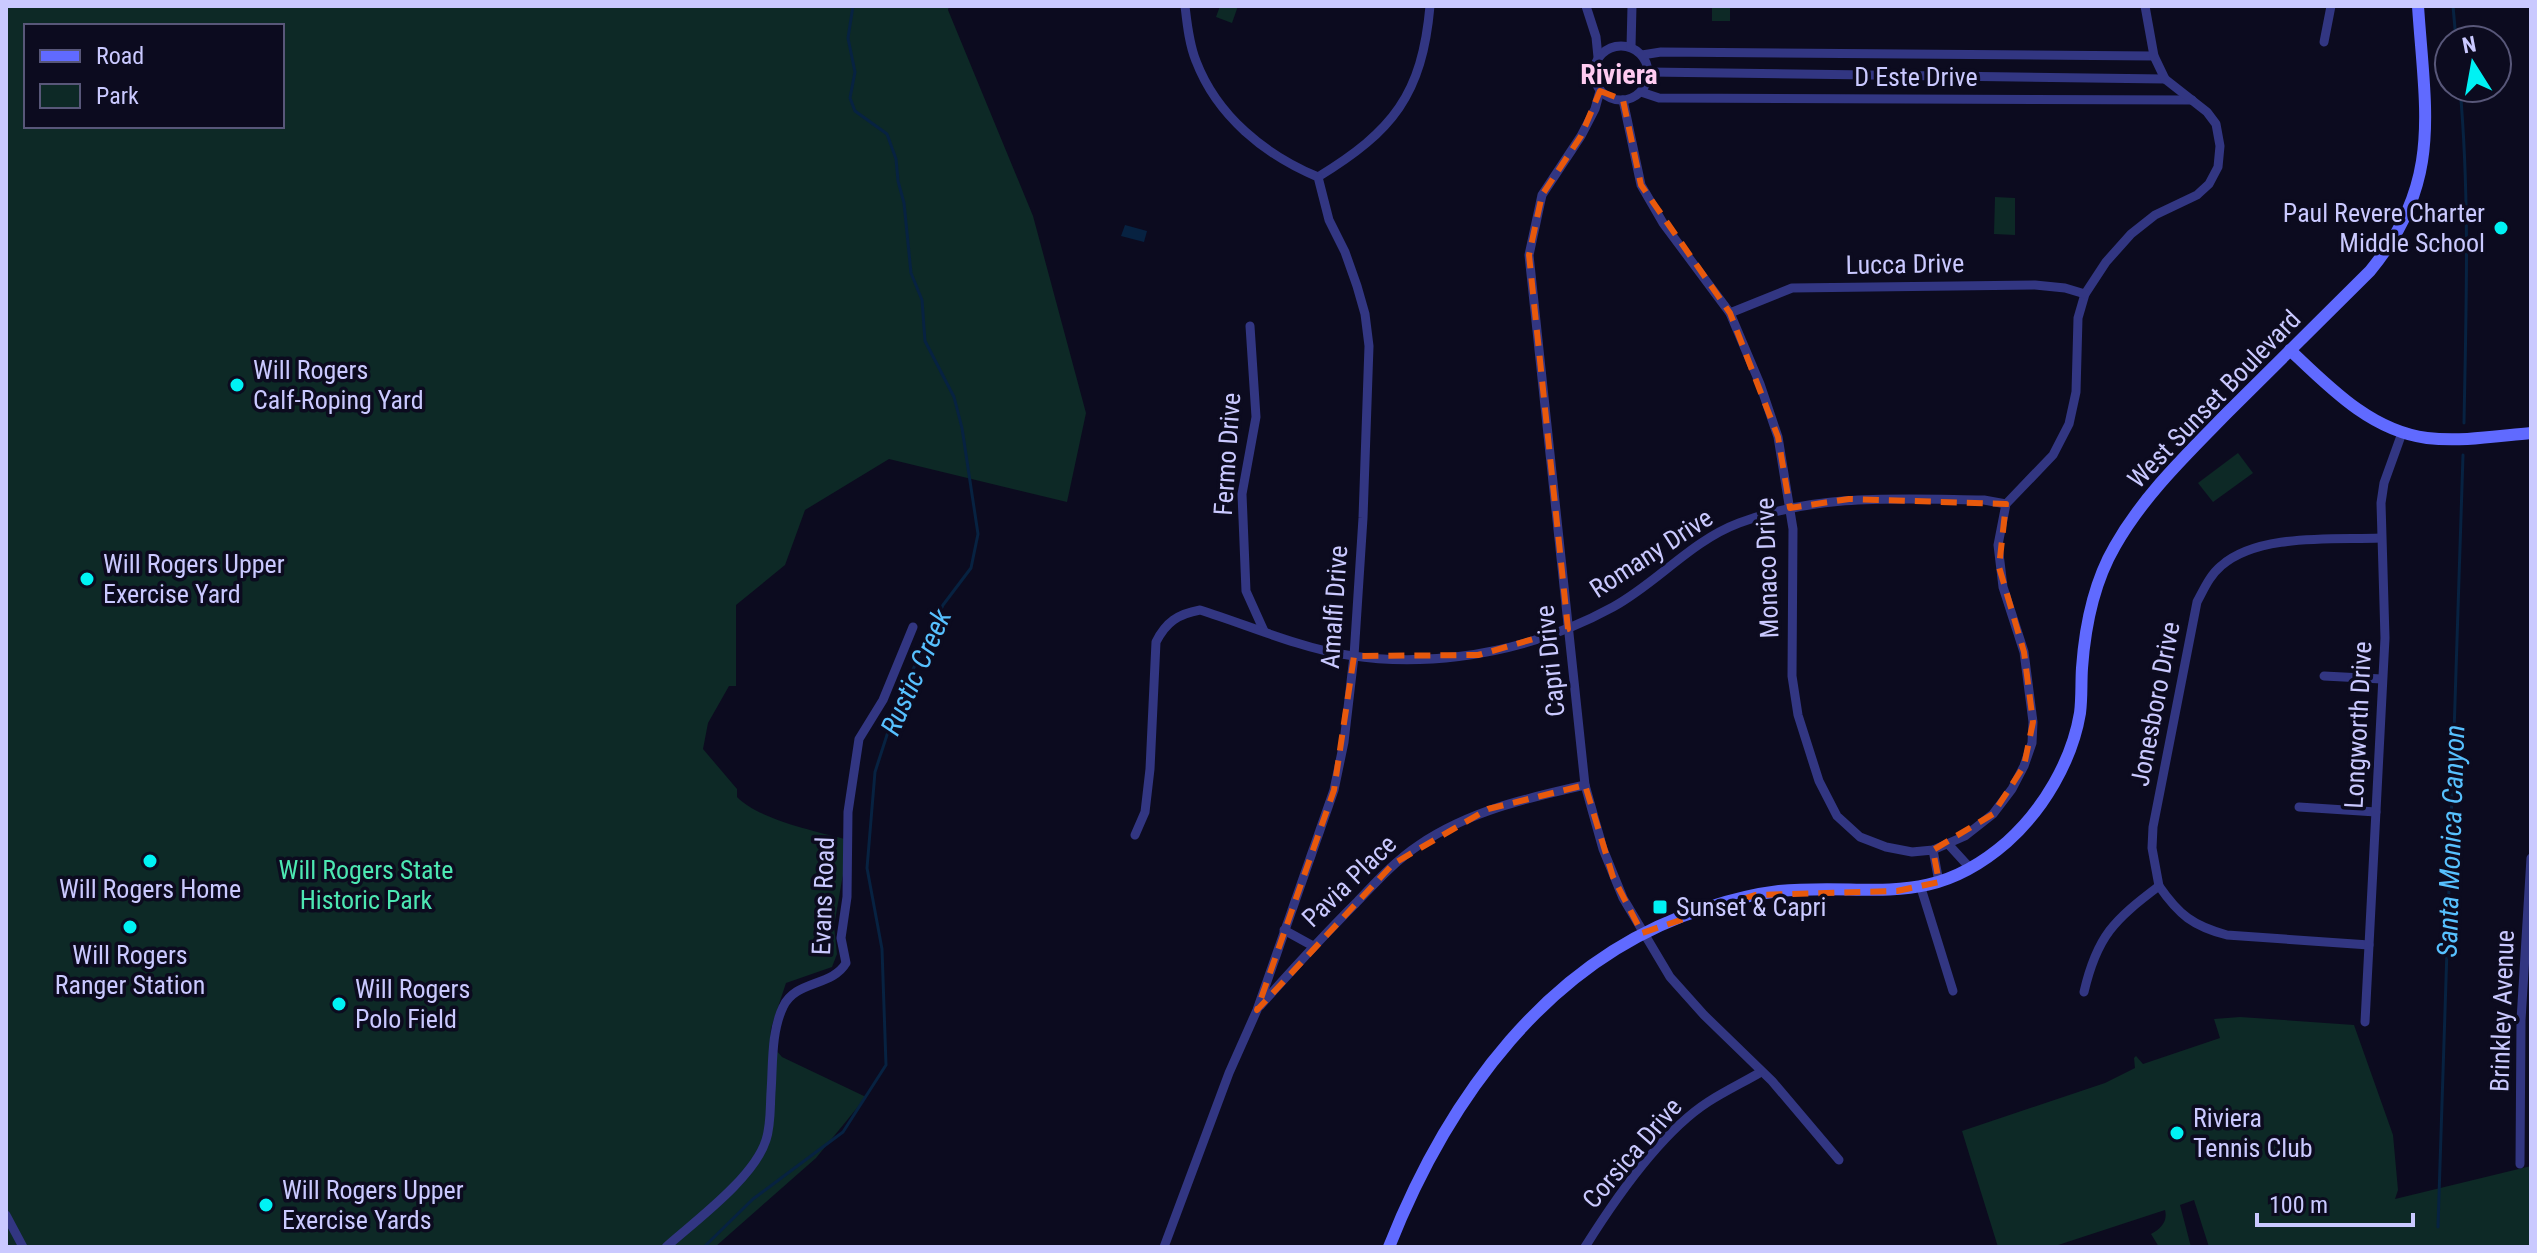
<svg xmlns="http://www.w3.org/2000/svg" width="2537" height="1253" font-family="'Roboto Condensed',sans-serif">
  <rect width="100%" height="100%" fill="#0c0b1f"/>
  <g fill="#0d2926" fill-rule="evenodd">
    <path d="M6,6H949L948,10L1033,216L1086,413L1067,502L889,459L805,510L785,565L736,605V686H729L708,723L703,749L737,789V797C759,820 819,832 849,840L834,926L837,954L832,967L786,983L771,1028L770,1043L782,1057L866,1097L816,1158L715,1247H6ZM26,26H282V126H26Z"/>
    <polygon points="1220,6 1238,6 1232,23 1216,17"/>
    <rect x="1712" y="6" width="18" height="15"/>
    <polygon points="1995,197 2015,198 2015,235 1994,234"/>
    <polygon points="2238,453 2253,473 2213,502 2198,483"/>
    <path d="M2240,1017L2354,1025L2393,1135L2398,1190L2395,1199L2531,1166V1247H2209L2194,1200L2180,1205L2191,1247H2159L2151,1234C2161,1229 2168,1221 2165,1210L2052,1247H1998L1962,1131L2105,1083L2135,1068L2134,1058L2136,1056L2143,1064L2220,1038L2214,1019Z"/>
  </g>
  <polygon fill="#072241" points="1125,225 1147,231 1144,242 1121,236"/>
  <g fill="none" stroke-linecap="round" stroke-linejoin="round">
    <g stroke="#072241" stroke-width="3">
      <polyline points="2453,6 2456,40"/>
      <path d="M2460,88C2470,200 2466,311 2464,423"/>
      <polyline points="2438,1227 2463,455"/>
      <polyline points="704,1247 753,1199 843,1132 886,1065 882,949 867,868 875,772 897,704 943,605 971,568 978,534 962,428 954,397 925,341 922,300 911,273 904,203 898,181 896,159 887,134 855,111 850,98 855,72 848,38 853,6"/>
    </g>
    <g stroke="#323682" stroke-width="9">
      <polyline points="1586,6 1596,37 1598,57"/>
      <polyline points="2324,42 2331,6"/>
      <circle cx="1621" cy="73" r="27"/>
      <polyline points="1631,47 1632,6"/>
      <polyline points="1642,55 1661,52 2154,56"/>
      <polyline points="1649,72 2165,79"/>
      <polyline points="1600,91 1595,109 1581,136 1542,195 1529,255 1585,785 1603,849 1623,898 1670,977 1704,1015 1772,1081 1839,1160"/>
      <polyline points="1641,92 1659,98 2192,100"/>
      <polyline points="1623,100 1641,185 1663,223 1730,313 1760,384 1778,437 1793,529 1792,676 1798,715 1819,781 1837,816 1860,837 1886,847 1912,852 1933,850 1965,836 1993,814 2012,789 2024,766 2032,743 2033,722 2024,652 2003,587 1998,545 2006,504 2053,455 2069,424 2076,392 2078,318 2085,294 2106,262 2131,234 2155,215 2197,195 2209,184 2218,167 2220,146 2216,124 2207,112 2165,79 2154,56 2145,6"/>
      <path d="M1318,177C1393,131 1422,95 1430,6"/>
      <polyline points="1730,313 1792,288 2035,285 2065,288 2085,294"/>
      <polyline points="1250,326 1256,417 1242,494 1246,591 1264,631"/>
      <polyline points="2324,676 2382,679"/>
      <polyline points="2299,807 2376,812"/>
      <path d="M1135,835L1145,812L1150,769L1156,642C1166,622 1178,614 1200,610C1232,620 1264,633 1297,643C1400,676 1520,658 1613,607C1657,583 1691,541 1739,523C1818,493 1901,499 1984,500L2006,504"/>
      <polyline points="1949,845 1970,868"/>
      <polyline points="1933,850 1939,882"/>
      <path d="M2159,886C2179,915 2193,926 2227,935L2369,945"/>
      <polyline points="1921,888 1953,991"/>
      <polyline points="1284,930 1313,946"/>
      <path d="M2084,992C2097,936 2114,920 2159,886L2152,848L2153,827L2197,602C2204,589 2210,575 2221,566C2258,533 2334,540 2380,538"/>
      <path d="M1260,1006C1291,971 1323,936 1356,903C1376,882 1395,861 1419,845C1469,811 1527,798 1585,785"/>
      <polyline points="2365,1022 2385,638 2381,503 2384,483 2402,433"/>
      <polyline points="2520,1164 2521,1020 2531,858"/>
      <polyline points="6,1215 23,1247"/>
      <path d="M666,1247C695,1221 754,1178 766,1140C771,1125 770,1108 771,1092C773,1065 771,1032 783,1007C795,980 832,987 846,963L841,938L847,897L848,812L859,739L883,700L913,627"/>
      <path d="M1164,1247L1229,1073L1257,1010L1334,790L1344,742L1354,656L1363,518L1369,346L1365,314L1357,286L1345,252L1329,220L1318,177C1265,155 1217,116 1196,61C1189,44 1187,23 1185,6"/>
      <path d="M1585,1247C1615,1199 1660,1133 1708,1102C1725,1091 1744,1082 1761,1072"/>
    </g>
    <g stroke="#606aff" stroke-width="12">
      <path d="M2290,350C2329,387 2371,431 2427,438C2461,442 2497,436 2531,433"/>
      <path d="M1389,1247C1447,1100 1548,957 1706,908C1730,900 1754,894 1779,891C1871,882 1928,911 2007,842C2043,810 2072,761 2080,713C2082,698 2081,683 2082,668C2085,626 2094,582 2115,546C2144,495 2186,455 2226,414C2274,366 2322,319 2370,271C2443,182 2425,112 2418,6"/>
    </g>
  </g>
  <path fill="none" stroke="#e8590c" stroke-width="6" stroke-dasharray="16 10" stroke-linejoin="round" d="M1600,91L1623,100L1641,185L1730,313L1778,437L1790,508L1849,499L2006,504L1999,567L2024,652L2033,722L2024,766L1993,814L1933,850L1939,882L1897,891L1755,895L1642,933L1613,877L1585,785L1488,809L1393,864L1257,1010L1334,790L1354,656L1478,655L1568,629L1529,255L1542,195L1581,136Z"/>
  <g fill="#00f2f4" stroke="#0c0b1f" stroke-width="3">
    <circle cx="2501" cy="228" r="8"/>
    <circle cx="237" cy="385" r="8"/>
    <circle cx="87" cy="579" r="8"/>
    <circle cx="150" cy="861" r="8"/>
    <rect x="1652" y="899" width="16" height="16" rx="4"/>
    <circle cx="130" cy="927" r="8"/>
    <circle cx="339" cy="1004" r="8"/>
    <circle cx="2177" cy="1133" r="8"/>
    <circle cx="266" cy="1205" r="8"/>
  </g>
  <g text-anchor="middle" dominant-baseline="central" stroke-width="7" stroke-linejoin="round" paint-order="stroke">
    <g font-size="26" fill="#cac9ff" stroke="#0c0b1f">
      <text x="1916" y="77">D Este Drive</text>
      <text transform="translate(1905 264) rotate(-1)">Lucca Drive</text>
      <text transform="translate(2214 399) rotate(-46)">West Sunset Boulevard</text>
      <text transform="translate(1227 454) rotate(-86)">Fermo Drive</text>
      <text transform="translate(1651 553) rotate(-33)">Romany Drive</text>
      <text transform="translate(1767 568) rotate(-92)">Monaco Drive</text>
      <text transform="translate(1334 607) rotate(-86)">Amalfi Drive</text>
      <text transform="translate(1550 661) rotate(-96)">Capri Drive</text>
      <text transform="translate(2155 704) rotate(-79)">Jonesboro Drive</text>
      <text transform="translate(2358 725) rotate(-87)">Longworth Drive</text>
      <text transform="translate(1349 881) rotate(-44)">Pavia Place</text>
      <text transform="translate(823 896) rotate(-88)">Evans Road</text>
      <text transform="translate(2502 1011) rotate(-88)">Brinkley Avenue</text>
      <text transform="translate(1632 1153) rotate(-49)">Corsica Drive</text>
    </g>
    <g font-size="26" fill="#cac9ff" stroke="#0c0b1f" text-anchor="start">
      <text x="2485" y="213" text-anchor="end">Paul Revere Charter<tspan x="2485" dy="30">Middle School</tspan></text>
      <text x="253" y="370">Will Rogers<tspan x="253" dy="30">Calf-Roping Yard</tspan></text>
      <text x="103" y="564">Will Rogers Upper<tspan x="103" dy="30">Exercise Yard</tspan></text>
      <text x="150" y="889" text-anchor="middle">Will Rogers Home</text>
      <text x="1676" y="907">Sunset &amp; Capri</text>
      <text x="130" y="955" text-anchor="middle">Will Rogers<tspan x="130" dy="30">Ranger Station</tspan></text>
      <text x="355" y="989">Will Rogers<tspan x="355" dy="30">Polo Field</tspan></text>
      <text x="2193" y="1118">Riviera<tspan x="2193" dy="30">Tennis Club</tspan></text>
      <text x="282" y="1190">Will Rogers Upper<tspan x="282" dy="30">Exercise Yards</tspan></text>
    </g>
    <g font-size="26" fill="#4ce7b2" stroke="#0c0b1f">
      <text x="366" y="870">Will Rogers State<tspan x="366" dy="30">Historic Park</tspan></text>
    </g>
    <g font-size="28" font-weight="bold" fill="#ffcbf1" stroke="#0c0b1f">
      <text x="1619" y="74">Riviera</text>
    </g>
    <g font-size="28" font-style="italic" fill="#57c1ff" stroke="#0c0b1f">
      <text transform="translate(916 672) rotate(-66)">Rustic Creek</text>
      <text transform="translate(2451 841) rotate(-88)">Santa Monica Canyon</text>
    </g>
  </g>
  <rect width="2537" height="1253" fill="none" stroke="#cac9ff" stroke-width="16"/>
  <rect x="24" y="24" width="260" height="104" fill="#0c0b1f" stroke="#585779" stroke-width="2"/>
  <rect x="40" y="50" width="40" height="12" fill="#606aff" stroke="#585779" stroke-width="2"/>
  <text x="96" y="64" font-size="24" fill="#cac9ff">Road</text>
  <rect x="40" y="84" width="40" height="24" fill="#0d2926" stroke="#585779" stroke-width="2"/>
  <text x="96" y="104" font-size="24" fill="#cac9ff">Park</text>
  <g transform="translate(2473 64) rotate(349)"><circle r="38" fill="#0c0b1f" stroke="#585779" stroke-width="2"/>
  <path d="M0-6L14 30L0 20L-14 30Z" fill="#00f2f4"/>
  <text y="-12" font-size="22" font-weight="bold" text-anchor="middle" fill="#cac9ff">N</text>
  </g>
  <path d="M2257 1213v12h156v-12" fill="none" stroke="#cac9ff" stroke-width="4"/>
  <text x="2269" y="1213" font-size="24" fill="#cac9ff" stroke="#0c0b1f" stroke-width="6" paint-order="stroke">100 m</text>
</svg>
